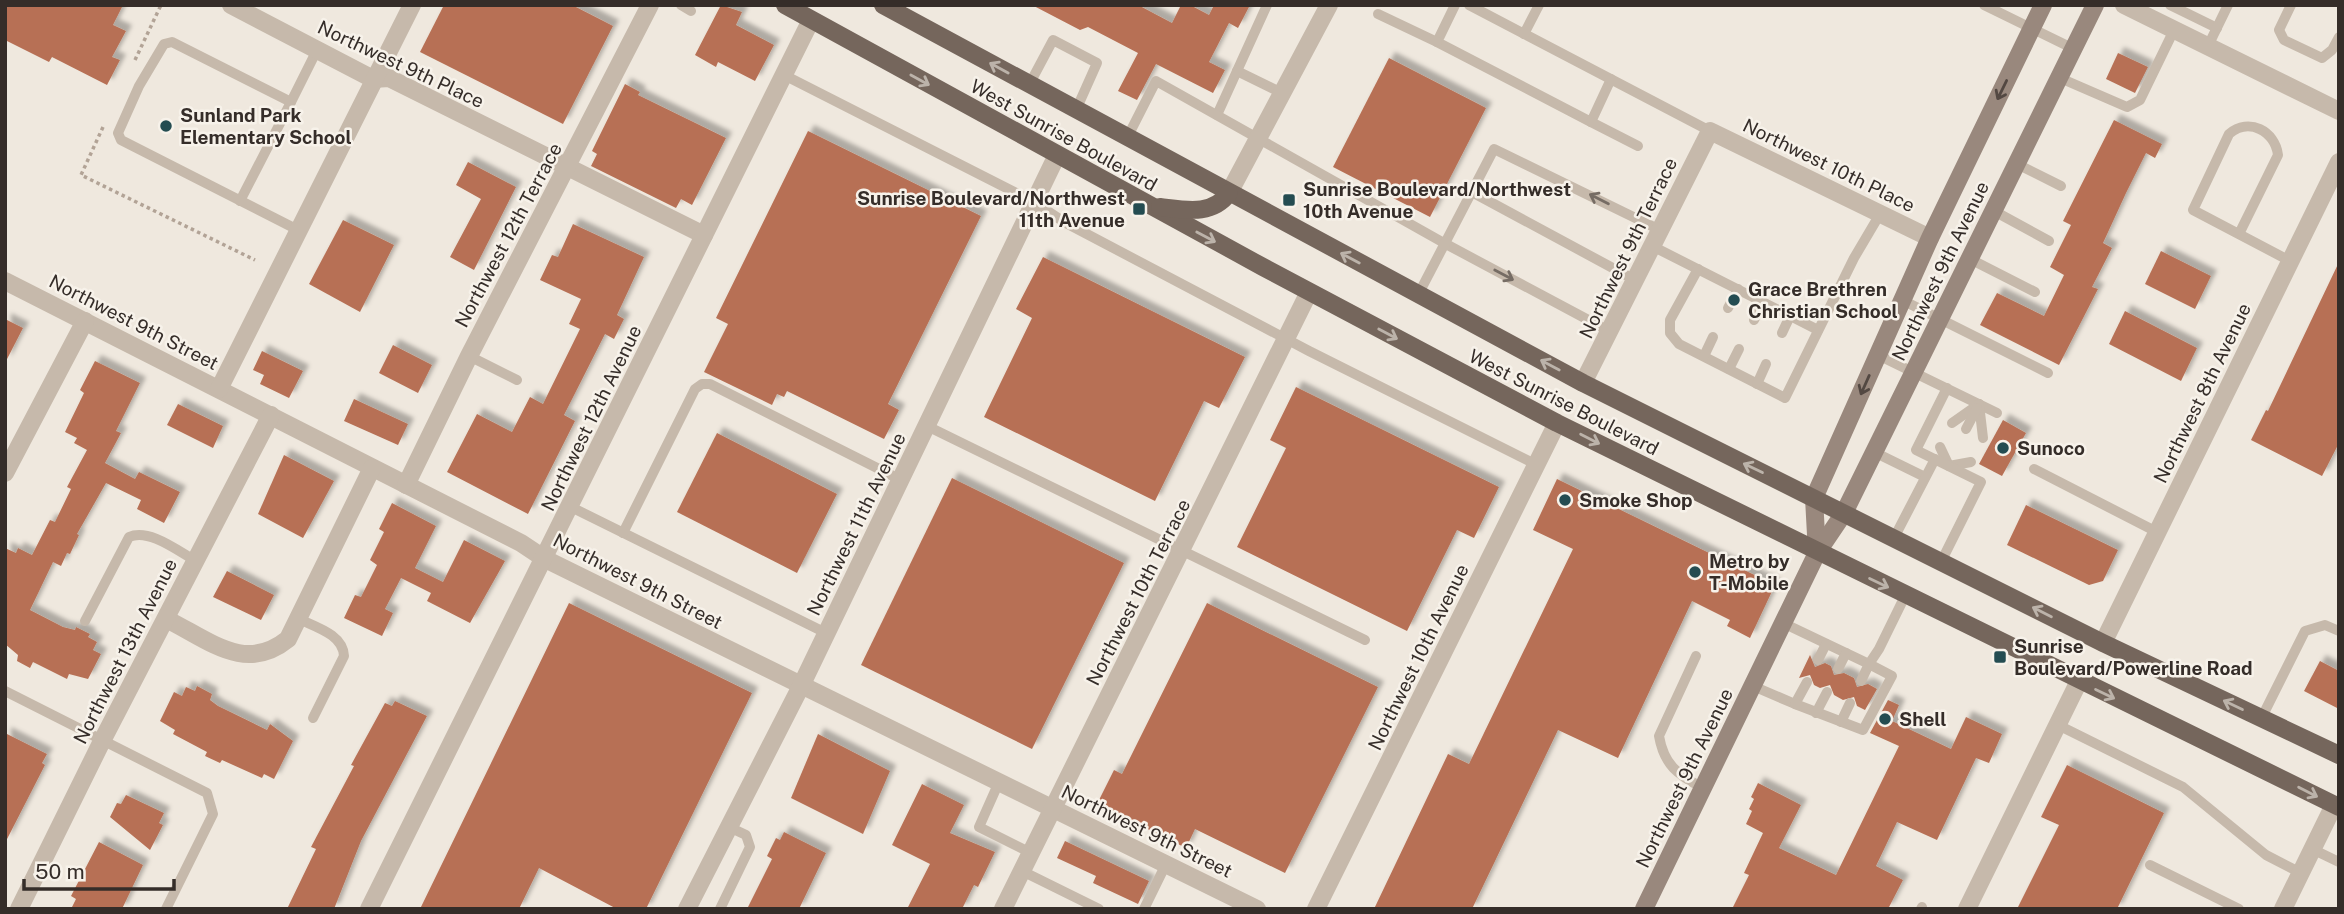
<svg xmlns="http://www.w3.org/2000/svg" width="2344" height="914" font-family="'Public Sans',sans-serif">
  <defs>
    <filter id="shadow"><feDropShadow dx="6" dy="-6" stdDeviation="2" flood-color="#0004"/></filter>
  </defs>
  <rect width="100%" height="100%" fill="#efe8de"/>
  <g fill="#b77054" filter="url(#shadow)">
    <polygon points="5,5 123,5 113,25 126,31 112,57 120,60 107,85 52,57 49,62 5,40"/>
    <polygon points="444,5 572,5 613,26 563,124 420,52"/>
    <polygon points="721,5 742,12 736,25 774,45 755,81 718,62 716,67 695,55"/>
    <polygon points="1032,5 1138,5 1172,23 1181,5 1190,5 1209,15 1214,5 1250,5 1238,28 1229,23 1209,62 1225,70 1213,93 1156,64 1137,100 1118,91 1138,53 1088,27 1080,30"/>
    <polygon points="2118,53 2148,67 2135,93 2106,79"/>
    <polygon points="1389,58 1486,108 1430,217 1333,167"/>
    <polygon points="625,84 640,92 638,95 726,138 692,205 681,199 676,208 591,166 597,154 592,151"/>
    <polygon points="2114,120 2162,144 2155,158 2146,153 2126,193 2103,243 2112,248 2092,287 2098,289 2059,365 1980,325 1997,293 2044,316 2064,275 2050,267 2071,225 2063,221"/>
    <polygon points="808,131 981,216 888,404 899,410 884,439 787,391 784,397 777,394 772,405 704,372 728,324 716,318"/>
    <polygon points="468,162 516,187 474,270 450,257 481,199 456,185"/>
    <polygon points="343,220 394,245 360,312 309,284"/>
    <polygon points="573,224 644,257 617,315 624,319 614,339 605,334 564,415 575,421 528,514 447,472 477,414 512,432 530,397 543,404 580,329 569,324 581,299 540,280 552,255 558,257"/>
    <polygon points="2161,251 2211,276 2195,309 2145,284"/>
    <polygon points="1043,257 1245,357 1219,408 1204,401 1155,501 984,417 1032,318 1016,309"/>
    <polygon points="2339,262 2339,443 2322,476 2251,440 2266,410 2268,411"/>
    <polygon points="2125,311 2197,348 2181,381 2109,344"/>
    <polygon points="5,319 23,328 5,363"/>
    <polygon points="393,345 432,365 418,393 379,373"/>
    <polygon points="262,351 303,371 289,398 260,384 264,375 253,370"/>
    <polygon points="95,361 140,383 116,431 121,433 105,463 135,479 139,472 180,492 164,523 137,509 141,500 106,483 77,534 79,535 70,554 67,553 61,566 53,562 30,610 63,627 75,630 76,627 90,634 88,637 97,642 93,650 101,654 88,679 69,674 67,679 33,662 30,668 17,661 18,655 5,644 5,548 16,553 18,548 32,555 50,520 55,522 71,489 67,487 87,450 74,443 77,438 65,432 84,393 80,390"/>
    <polygon points="1296,387 1499,487 1474,538 1457,530 1407,631 1237,547 1286,448 1270,440"/>
    <polygon points="354,399 408,424 398,445 344,421"/>
    <polygon points="178,404 223,426 213,448 167,425"/>
    <polygon points="2003,420 2026,433 2002,476 1979,464"/>
    <polygon points="717,433 837,494 797,573 677,512"/>
    <polygon points="284,455 334,481 303,538 258,514"/>
    <polygon points="952,478 1124,563 1032,749 861,665"/>
    <polygon points="1557,479 1775,585 1750,638 1727,626 1730,620 1692,601 1618,758 1558,730 1472,909 1374,909 1448,754 1469,764 1573,549 1533,530"/>
    <polygon points="392,503 436,526 415,568 443,582 464,540 505,561 470,623 427,601 431,593 401,578 385,609 393,613 382,636 344,618 355,595 361,597 377,565 370,560 384,532 379,529"/>
    <polygon points="2026,505 2118,550 2103,581 2089,585 2007,545"/>
    <polygon points="227,571 274,595 261,620 213,597"/>
    <polygon points="569,603 752,693 646,909 617,909 539,868 519,909 420,909"/>
    <polygon points="1207,603 1378,687 1285,873 1195,829 1186,848 1097,804 1114,770 1122,774"/>
    <polygon points="1810,655 1815,667 1825,663 1831,666 1834,675 1844,673 1854,678 1857,687 1868,684 1877,689 1865,710 1857,706 1854,697 1843,700 1834,695 1830,685 1820,688 1814,685 1810,675 1799,678"/>
    <polygon points="2320,661 2339,671 2339,709 2304,691"/>
    <polygon points="197,686 212,694 210,700 218,706 267,730 270,724 293,741 274,779 264,774 262,778 222,760 220,763 205,756 207,752 173,734 175,730 160,721 174,692 182,696 186,687 195,691"/>
    <polygon points="1888,700 1899,705 1892,721 1951,749 1966,717 2002,734 1989,763 1976,758 1937,840 1897,822 1876,866 1903,880 1888,909 1732,909 1749,875 1744,873 1763,833 1746,824 1752,811 1749,809 1754,799 1751,797 1758,783 1801,805 1779,848 1836,875 1899,746 1870,733"/>
    <polygon points="395,701 427,716 361,841 334,909 287,909 316,849 311,847 354,766 351,765 385,703 392,706"/>
    <polygon points="5,733 47,754 42,763 45,765 5,843"/>
    <polygon points="818,734 890,771 863,834 791,798"/>
    <polygon points="2067,765 2164,813 2117,909 2017,909 2059,825 2041,817"/>
    <polygon points="922,784 964,805 950,833 995,852 978,887 974,885 962,909 907,909 930,864 892,845"/>
    <polygon points="126,795 164,813 159,823 163,825 150,850 110,817 117,803 121,804"/>
    <polygon points="784,832 826,853 799,909 747,909 772,859 767,856 776,838 780,840"/>
    <polygon points="1065,841 1149,881 1138,904 1093,883 1096,876 1057,858"/>
    <polygon points="99,842 143,865 122,909 71,909 76,899 71,896"/>
  </g>
  <g fill="none" stroke-linecap="round" stroke-linejoin="round">
    <g stroke="#b2a396" stroke-width="3.5" stroke-dasharray="3.5 3.5" stroke-linecap="butt">
      <polyline points="135,60 161,5"/>
      <polyline points="103,127 81,175 255,260"/>
    </g>
    <g stroke="#c6b9ab" stroke-width="10">
      <polyline points="681,5 691,11"/>
      <polyline points="1455,5 1437,42 1591,122 1611,79"/>
      <polyline points="1469,5 1710,131"/>
      <polyline points="1984,5 2074,49"/>
      <polyline points="2170,5 2217,28"/>
      <polyline points="2291,5 2279,30 2284,40 2322,58 2332,50 2339,37"/>
      <polyline points="1378,14 1437,42"/>
      <polyline points="1524,34 1539,5"/>
      <polyline points="2208,46 2228,5"/>
      <polyline points="1237,71 1282,93"/>
      <polyline points="784,75 1034,202 1064,222 1309,351 1537,465"/>
      <polyline points="2060,78 2127,107 2140,100 2174,30"/>
      <polyline points="1029,85 1053,40 1097,63 1076,110"/>
      <polyline points="1217,115 1267,5"/>
      <polyline points="1591,122 1638,146"/>
      <polyline points="1127,138 1156,81 1444,243 1609,331"/>
      <polyline points="2017,164 2061,186"/>
      <polyline points="1470,191 1635,280"/>
      <polyline points="240,201 291,102"/>
      <polyline points="1994,211 2049,241"/>
      <polyline points="298,230 121,140 118,133 139,86 164,44 172,42 291,102 317,50"/>
      <path d="M2239,234L2278,155C2275,131 2249,117 2229,134L2193,210L2290,261"/>
      <polyline points="1652,246 1818,330"/>
      <polyline points="1970,259 2035,292"/>
      <polyline points="1698,269 1670,320 1670,333 1679,344 1785,398 1854,258 1880,214"/>
      <polyline points="1418,295 1494,149 1660,230"/>
      <polyline points="1902,300 2048,373"/>
      <polyline points="1728,308 1738,289"/>
      <polyline points="1754,320 1763,302"/>
      <polyline points="1782,333 1790,316"/>
      <polyline points="1878,355 1997,413"/>
      <polyline points="469,356 517,380"/>
      <polyline points="1704,356 1713,337"/>
      <polyline points="1729,369 1739,349"/>
      <polyline points="1757,384 1766,364"/>
      <polyline points="1979,404 1983,438"/>
      <polyline points="1952,423 1979,404"/>
      <polyline points="927,426 1365,640"/>
      <polyline points="1966,429 1977,408"/>
      <polyline points="1940,447 1949,466"/>
      <polyline points="1874,452 1925,477"/>
      <polyline points="1949,466 1971,462"/>
      <polyline points="2034,469 2157,532"/>
      <polyline points="571,507 826,633"/>
      <polyline points="623,533 695,389 702,384 710,384 901,480"/>
      <polyline points="1894,538 1935,459"/>
      <polyline points="1941,562 1981,482 1916,450 1947,388"/>
      <path d="M297,618C315,627 343,634 344,656L313,718"/>
      <path d="M85,621L129,537C149,528 178,551 196,561"/>
      <polyline points="1783,623 1869,664 1879,649 1905,596"/>
      <path d="M1696,656L1659,736C1664,765 1678,775 1703,788"/>
      <polyline points="1818,660 1826,644"/>
      <polyline points="1838,669 1846,653"/>
      <polyline points="1753,686 1795,704 1807,682"/>
      <polyline points="5,691 207,793 213,814 166,909"/>
      <polyline points="1795,704 1863,730 1892,676 1869,664 1861,681"/>
      <polyline points="1816,713 1827,692"/>
      <polyline points="2261,719 2305,631 2325,625 2339,631"/>
      <polyline points="1841,722 1850,703"/>
      <polyline points="2058,725 2183,787 2266,855 2301,873"/>
      <polyline points="999,782 979,827 1031,853"/>
      <polyline points="2312,849 2339,862"/>
      <polyline points="2150,865 2239,909"/>
      <polyline points="1022,871 1099,909"/>
      <polyline points="720,909 750,847 746,835 729,827"/>
      <polyline points="1144,909 1166,864"/>
      <polyline points="1921,909 1922,907"/>
    </g>
    <g stroke="#c6b9ab" stroke-width="18">
      <polyline points="231,5 373,79 389,78 704,235"/>
      <polyline points="2124,5 2339,111"/>
      <polyline points="1229,193 1329,5"/>
      <polyline points="5,281 521,543 545,559 1257,909"/>
      <polyline points="1583,383 1710,131 1930,238"/>
      <polyline points="219,389 412,5"/>
      <polyline points="5,473 85,321"/>
      <polyline points="406,485 469,356 650,5"/>
      <path d="M166,619C209,640 245,674 288,639L372,468"/>
      <polyline points="2103,643 2339,162"/>
      <polyline points="19,909 103,739 271,415"/>
      <polyline points="369,909 811,20"/>
      <polyline points="687,909 801,686 1057,155"/>
      <polyline points="1003,909 1309,292"/>
      <polyline points="1316,909 1557,423"/>
      <polyline points="1967,909 2079,681"/>
      <polyline points="2283,909 2334,805"/>
    </g>
    <g stroke="#99887d" stroke-width="18">
      <polyline points="1817,553 1814,498 1930,238 2043,5"/>
      <polyline points="1644,909 1817,553 1844,513 2095,5"/>
    </g>
    <g stroke="#75665c" stroke-width="18">
      <polyline points="785,5 1263,267 1557,423 2339,807"/>
      <polyline points="883,5 1583,383 2103,643 2339,755"/>
      <path d="M1160,207C1186,210 1212,216 1229,193"/>
    </g>
  </g>
  <defs><path id="oneway-shaft" d="M-6 0H5M1.5-3L5.5 0L1.5 3" fill="none" stroke-width="1.6" stroke-linecap="round" stroke-linejoin="round" transform="scale(1.75)"/></defs>
  <g stroke="#bcb3aa">
    <use href="#oneway-shaft" transform="translate(999 68) rotate(-151)"/>
    <use href="#oneway-shaft" transform="translate(920 80) rotate(29)"/>
    <use href="#oneway-shaft" transform="translate(1206 237) rotate(28)"/>
    <use href="#oneway-shaft" transform="translate(1350 258) rotate(-152)"/>
    <use href="#oneway-shaft" transform="translate(1388 334) rotate(28)"/>
    <use href="#oneway-shaft" transform="translate(1550 365) rotate(-152)"/>
    <use href="#oneway-shaft" transform="translate(1590 439) rotate(27)"/>
    <use href="#oneway-shaft" transform="translate(1753 468) rotate(-154)"/>
    <use href="#oneway-shaft" transform="translate(1879 583) rotate(26)"/>
    <use href="#oneway-shaft" transform="translate(2042 612) rotate(-153)"/>
    <use href="#oneway-shaft" transform="translate(2105 694) rotate(26)"/>
    <use href="#oneway-shaft" transform="translate(2233 705) rotate(-154)"/>
    <use href="#oneway-shaft" transform="translate(2308 792) rotate(27)"/>
  </g>
  <g stroke="#534842">
    <use href="#oneway-shaft" transform="translate(2002 90) rotate(116)"/>
    <use href="#oneway-shaft" transform="translate(1865 385) rotate(114)"/>
  </g>
  <g stroke="#766c64">
    <use href="#oneway-shaft" transform="translate(1599 199) rotate(-153)"/>
    <use href="#oneway-shaft" transform="translate(1504 275) rotate(28)"/>
  </g>
  <g fill="#244c51" stroke="#f7f2ea" stroke-width="2.5">
    <circle cx="166" cy="126" r="7"/>
    <rect x="1282" y="193" width="14" height="14" rx="3.5"/>
    <rect x="1132" y="202" width="14" height="14" rx="3.5"/>
    <circle cx="1734" cy="300" r="7"/>
    <circle cx="2003" cy="448" r="7"/>
    <circle cx="1565" cy="500" r="7"/>
    <circle cx="1695" cy="572" r="7"/>
    <rect x="1993" y="650" width="14" height="14" rx="3.5"/>
    <circle cx="1885" cy="719" r="7"/>
  </g>
  <g text-anchor="middle" dominant-baseline="central" stroke-width="5" stroke-linejoin="round" paint-order="stroke">
    <g font-size="19" fill="#352d29" stroke="#f7f2ea">
      <text transform="translate(401 64) rotate(25)">Northwest 9th Place</text>
      <text transform="translate(1064 135) rotate(29)">West Sunrise Boulevard</text>
      <text transform="translate(1829 165) rotate(26)">Northwest 10th Place</text>
      <text transform="translate(508 235) rotate(-62)">Northwest 12th Terrace</text>
      <text transform="translate(1628 248) rotate(-64)">Northwest 9th Terrace</text>
      <text transform="translate(1940 271) rotate(-64)">Northwest 9th Avenue</text>
      <text transform="translate(134 322) rotate(27)">Northwest 9th Street</text>
      <text transform="translate(2202 393) rotate(-64)">Northwest 8th Avenue</text>
      <text transform="translate(1564 402) rotate(27)">West Sunrise Boulevard</text>
      <text transform="translate(591 418) rotate(-64)">Northwest 12th Avenue</text>
      <text transform="translate(856 524) rotate(-64)">Northwest 11th Avenue</text>
      <text transform="translate(638 581) rotate(27)">Northwest 9th Street</text>
      <text transform="translate(1138 592) rotate(-63)">Northwest 10th Terrace</text>
      <text transform="translate(125 651) rotate(-63)">Northwest 13th Avenue</text>
      <text transform="translate(1418 657) rotate(-64)">Northwest 10th Avenue</text>
      <text transform="translate(1684 778) rotate(-64)">Northwest 9th Avenue</text>
      <text transform="translate(1147 831) rotate(26)">Northwest 9th Street</text>
    </g>
    <g font-size="19" font-weight="bold" fill="#352d29" stroke="#f7f2ea" text-anchor="start">
      <text x="180" y="115">Sunland Park<tspan x="180" dy="22">Elementary School</tspan></text>
      <text x="1303" y="189">Sunrise Boulevard/Northwest<tspan x="1303" dy="22">10th Avenue</tspan></text>
      <text x="1125" y="198" text-anchor="end">Sunrise Boulevard/Northwest<tspan x="1125" dy="22">11th Avenue</tspan></text>
      <text x="1748" y="289">Grace Brethren<tspan x="1748" dy="22">Christian School</tspan></text>
      <text x="2017" y="448">Sunoco</text>
      <text x="1579" y="500">Smoke Shop</text>
      <text x="1709" y="561">Metro by<tspan x="1709" dy="22">T-Mobile</tspan></text>
      <text x="2014" y="646">Sunrise<tspan x="2014" dy="22">Boulevard/Powerline Road</tspan></text>
      <text x="1899" y="719">Shell</text>
    </g>
  </g>
  <rect width="2344" height="914" fill="none" stroke="#352d29" stroke-width="14"/>
  <path d="M24 879v10h150v-10" fill="none" stroke="#352d29" stroke-width="3.5"/>
  <text x="35" y="879" font-size="21" fill="#352d29" stroke="#f7f2ea" stroke-width="5" paint-order="stroke">50 m</text>
</svg>
